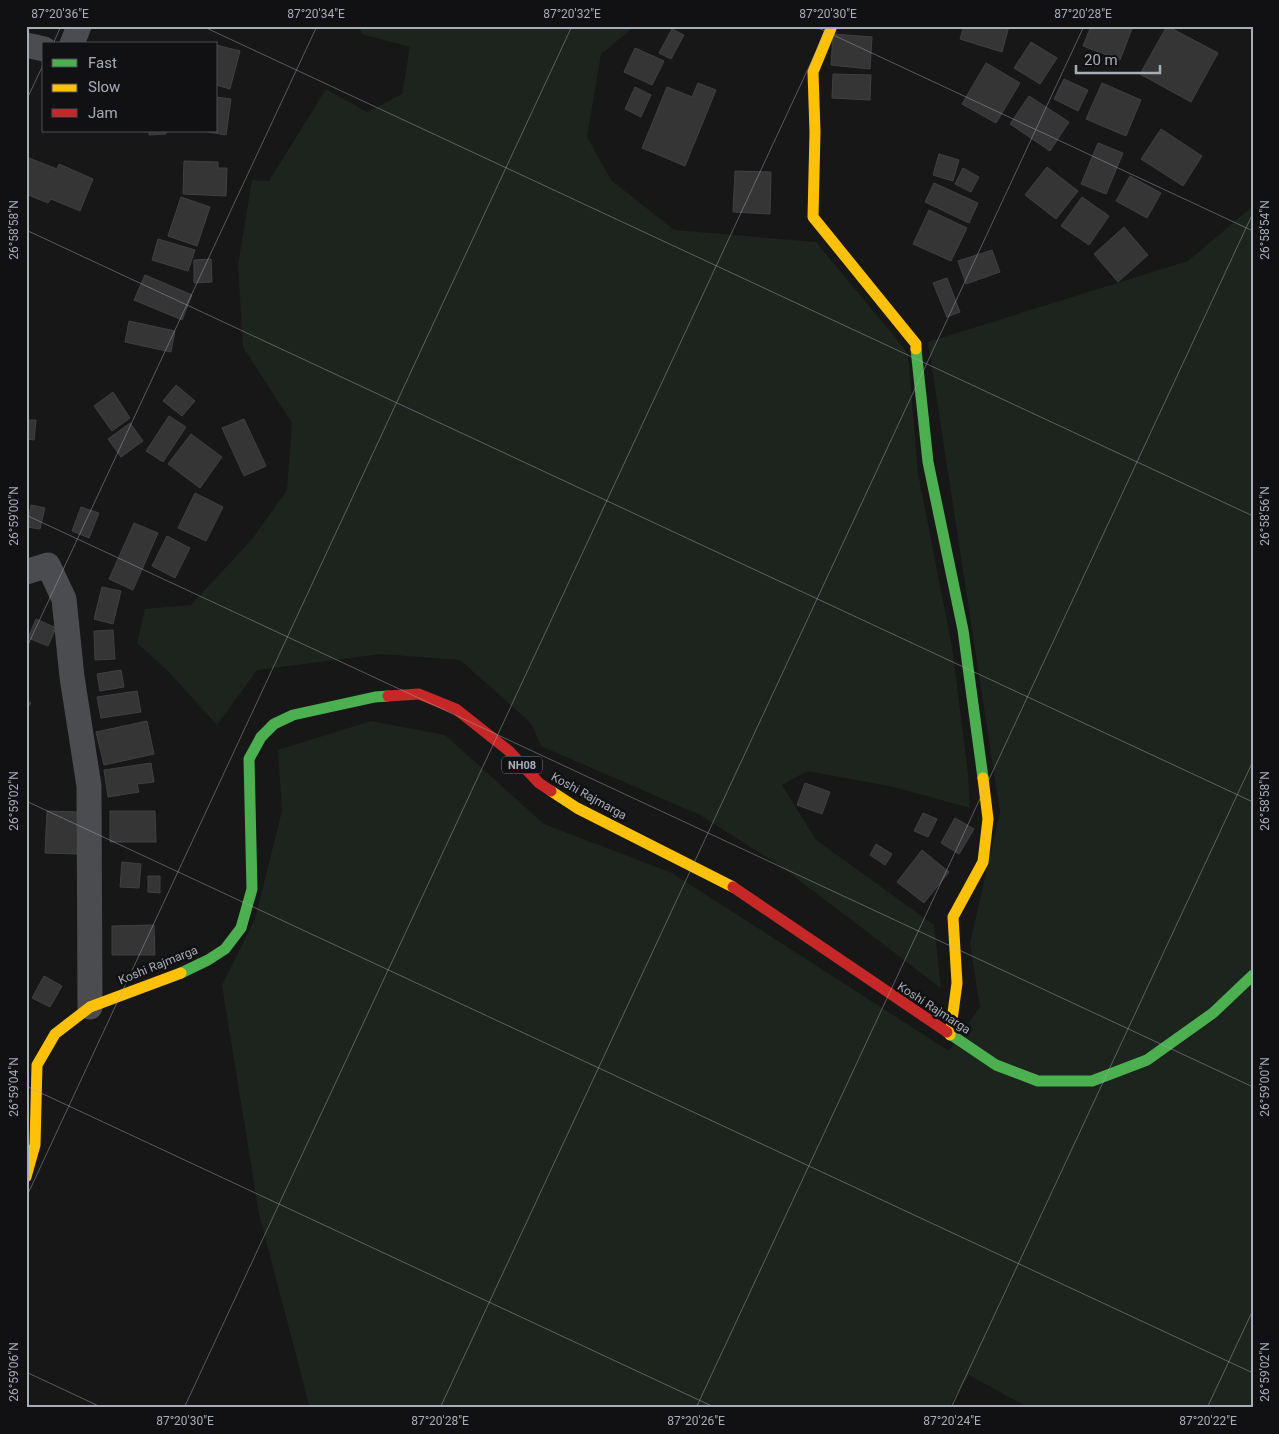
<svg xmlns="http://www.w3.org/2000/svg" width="1279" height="1434" font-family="Roboto,sans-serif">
  <rect width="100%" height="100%" fill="#171717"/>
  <g fill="#1d241e">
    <polygon points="359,26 635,26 601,54 587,137 611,180 674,230 816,242 908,353 918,473 952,647 968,774 970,808 894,787 807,771 782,785 816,840 934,925 941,988 779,865 700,815 541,746 531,723 460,660 381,654 257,670 217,725 167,670 137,643 145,609 191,605 253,538 287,490 292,423 243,347 238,265 252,180 269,181 326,89 367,112 402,94 410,47 362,34"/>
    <polygon points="1253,206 1253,1408 1029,1408 969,1375 948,1408 310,1408 259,1214 222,985 255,919 282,811 278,750 371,721 445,735 544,824 672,873 949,1051 980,1007 970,943 1000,812 928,342 1188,261"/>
  </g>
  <g fill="#353536" stroke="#3f4043">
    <polygon points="964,26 1009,26 1002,52 960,39"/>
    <polygon points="1091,26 1133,26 1120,60 1083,46"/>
    <polygon points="1167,26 1218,53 1191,102 1140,74"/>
    <polygon points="672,29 684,35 671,59 659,53"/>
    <polygon points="833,34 872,37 870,69 831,65"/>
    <polygon points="1031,42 1057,58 1040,84 1014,68"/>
    <polygon points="216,45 240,51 230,89 216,85"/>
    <polygon points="635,48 664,61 652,85 624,72"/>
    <polygon points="986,63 1020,83 996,123 962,104"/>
    <polygon points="833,74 871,75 870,100 832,98"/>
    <polygon points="1064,79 1088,90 1078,111 1054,99"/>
    <polygon points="698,83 716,90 685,166 642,148 667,87 692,97"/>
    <polygon points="1102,83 1141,100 1126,136 1086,119"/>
    <polygon points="635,87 651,95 641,117 625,109"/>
    <polygon points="1029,96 1069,122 1050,151 1010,124"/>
    <polygon points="216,97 231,99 226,135 203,131 216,131"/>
    <polygon points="1161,129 1202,156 1183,186 1141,159"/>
    <polygon points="149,131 166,131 166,134 149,135"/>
    <polygon points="1098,143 1123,153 1106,194 1081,184"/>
    <polygon points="939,154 959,160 953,181 933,175"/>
    <polygon points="29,158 57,169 59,164 93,179 80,211 51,199 48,203 26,194 26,164"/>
    <polygon points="184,161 218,162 218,168 227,168 226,196 183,194"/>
    <polygon points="1047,167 1078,191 1056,219 1025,195"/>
    <polygon points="963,168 979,177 971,192 955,184"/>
    <polygon points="735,171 771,172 770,214 733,212"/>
    <polygon points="1130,176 1161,193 1147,218 1116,201"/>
    <polygon points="934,183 978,203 969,223 925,202"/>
    <polygon points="181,197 210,207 197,246 168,236"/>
    <polygon points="1082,197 1109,216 1089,245 1061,226"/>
    <polygon points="929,210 967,228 951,261 913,244"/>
    <polygon points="1124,227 1148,255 1118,282 1094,254"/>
    <polygon points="158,239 195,250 188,271 152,260"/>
    <polygon points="992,250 1000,272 966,284 958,261"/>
    <polygon points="211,259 212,282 194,283 194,260"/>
    <polygon points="145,275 192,295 182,320 134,300"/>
    <polygon points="947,278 960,312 947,317 933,283"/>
    <polygon points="129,321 175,331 171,352 125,342"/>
    <polygon points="176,385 195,401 182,416 163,401"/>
    <polygon points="113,392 130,418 112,431 94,406"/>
    <polygon points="169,416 186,427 163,462 146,451"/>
    <polygon points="244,419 266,466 244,476 222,428"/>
    <polygon points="26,420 36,420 34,440 26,439"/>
    <polygon points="130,423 143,441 121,457 108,439"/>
    <polygon points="191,434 222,457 200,488 168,464"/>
    <polygon points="195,493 223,507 206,541 178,528"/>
    <polygon points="31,505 45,508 40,529 27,527"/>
    <polygon points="81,507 99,513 89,538 72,531"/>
    <polygon points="134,523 158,533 133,590 109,579"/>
    <polygon points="167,536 190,548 175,578 152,566"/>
    <polygon points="102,587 121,591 113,624 94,619"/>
    <polygon points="36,619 56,628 48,646 28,638"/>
    <polygon points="113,630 115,659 95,660 94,631"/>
    <polygon points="121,670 124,687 100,691 97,674"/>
    <polygon points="137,691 141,712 101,718 97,697"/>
    <polygon points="26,699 31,703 26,710"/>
    <polygon points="147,721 154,754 104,765 96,732"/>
    <polygon points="151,763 154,782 137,784 139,792 108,797 104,770"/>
    <polygon points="805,783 830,792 822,814 797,805"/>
    <polygon points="47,811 79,812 77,854 45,853"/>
    <polygon points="110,811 155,811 156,842 110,842"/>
    <polygon points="923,813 937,819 928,837 914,831"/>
    <polygon points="955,818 974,829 959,854 941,843"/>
    <polygon points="876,844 892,854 885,865 870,855"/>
    <polygon points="922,850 949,872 924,903 897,882"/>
    <polygon points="122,862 141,864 139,888 120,887"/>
    <polygon points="148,876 160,876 160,893 148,892"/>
    <polygon points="154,925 155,955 112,955 112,926"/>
    <polygon points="44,976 62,986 50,1007 32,998"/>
  </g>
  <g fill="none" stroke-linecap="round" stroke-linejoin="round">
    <g stroke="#4b4c50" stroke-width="25">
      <polyline points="72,44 79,26"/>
      <polyline points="26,45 44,49"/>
      <polyline points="26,572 48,565 64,599 72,677 89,786 90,1007"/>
    </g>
    <g stroke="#4caf50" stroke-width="11">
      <polyline points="916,349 928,462 963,630 983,778"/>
      <polyline points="181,973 208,960 225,949 241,928 252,889 249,759 261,737 274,724 293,715 375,697 388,696"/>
      <polyline points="947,1032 996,1065 1038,1081 1092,1081 1147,1060 1213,1013 1253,975"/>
    </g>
    <g stroke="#ffc107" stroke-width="11">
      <polyline points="832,26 813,72 815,132 813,217 916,344 916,349"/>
      <polyline points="551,791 577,808 733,887"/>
      <polyline points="950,1035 957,983 953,917 983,862 988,819 983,778"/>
      <polyline points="26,1177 35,1145 37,1065 55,1034 90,1007 181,973"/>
    </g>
    <g stroke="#c62828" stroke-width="11">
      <polyline points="388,696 419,694 456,709 509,751 539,783 551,791"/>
      <polyline points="733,887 947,1032"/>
    </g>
  </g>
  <path fill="none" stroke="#a8adb8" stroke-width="1" stroke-opacity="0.45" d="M202,26L1253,516M814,26L1253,231M53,44L61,26M26,101L44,63M26,230L1253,802M26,515L1253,1087M26,649L317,26M26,801L1253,1373M26,1086L716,1408M26,1198L572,26M26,1372L103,1408M184,1408L828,26M440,1408L1084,26M696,1408L1253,213M951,1408L1253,761M1207,1408L1253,1310"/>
  <g text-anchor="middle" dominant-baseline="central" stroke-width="5" stroke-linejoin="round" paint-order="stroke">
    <rect fill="#111113" stroke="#7b7e86" stroke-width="1" x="502" y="756.5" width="40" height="17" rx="4"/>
    <g font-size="11" font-weight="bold" fill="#a8adb8">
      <text x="522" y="765">NH08</text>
    </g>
    <g font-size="12" fill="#a8adb8" stroke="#111113">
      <text transform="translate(589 796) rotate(29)">Koshi Rajmarga</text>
      <text transform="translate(158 965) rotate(-22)">Koshi Rajmarga</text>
      <text transform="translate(934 1008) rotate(33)">Koshi Rajmarga</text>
    </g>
  </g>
  <rect width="1279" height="1434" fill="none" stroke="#111113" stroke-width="55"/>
  <rect x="42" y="42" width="175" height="90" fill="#111113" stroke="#4d4f55"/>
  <rect x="52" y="59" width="25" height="8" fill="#4caf50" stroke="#4d4f55"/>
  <text x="88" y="68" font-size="15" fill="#a8adb8">Fast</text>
  <rect x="52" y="84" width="25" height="8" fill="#ffc107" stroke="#4d4f55"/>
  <text x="88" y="92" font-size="15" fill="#a8adb8">Slow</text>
  <rect x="52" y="109" width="25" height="8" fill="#c62828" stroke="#4d4f55"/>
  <text x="88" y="118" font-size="15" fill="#a8adb8">Jam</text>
  <path d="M1076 65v8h84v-8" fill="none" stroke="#a8adb8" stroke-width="2.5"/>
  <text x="1084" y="65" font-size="15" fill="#a8adb8" stroke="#111113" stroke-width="4" paint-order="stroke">20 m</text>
  <rect x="28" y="28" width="1224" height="1378" fill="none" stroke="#a8adb8" stroke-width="2"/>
  <g font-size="12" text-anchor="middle" fill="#a8adb8">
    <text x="60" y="18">87°20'36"E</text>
    <text x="316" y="18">87°20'34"E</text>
    <text x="572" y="18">87°20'32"E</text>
    <text x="828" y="18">87°20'30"E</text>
    <text x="1083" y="18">87°20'28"E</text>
    <text transform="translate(1265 230) rotate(-90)" y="4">26°58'54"N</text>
    <text transform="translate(14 230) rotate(-90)" y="4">26°58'58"N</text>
    <text transform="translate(1265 516) rotate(-90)" y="4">26°58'56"N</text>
    <text transform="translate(14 516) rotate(-90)" y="4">26°59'00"N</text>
    <text transform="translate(1265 801) rotate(-90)" y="4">26°58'58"N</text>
    <text transform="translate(14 801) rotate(-90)" y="4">26°59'02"N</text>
    <text transform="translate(1265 1087) rotate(-90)" y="4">26°59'00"N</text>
    <text transform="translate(14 1087) rotate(-90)" y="4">26°59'04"N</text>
    <text transform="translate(1265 1372) rotate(-90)" y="4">26°59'02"N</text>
    <text transform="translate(14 1372) rotate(-90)" y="4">26°59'06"N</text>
    <text x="185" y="1425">87°20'30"E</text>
    <text x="440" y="1425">87°20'28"E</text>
    <text x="696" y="1425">87°20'26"E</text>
    <text x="952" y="1425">87°20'24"E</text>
    <text x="1208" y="1425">87°20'22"E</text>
  </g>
</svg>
